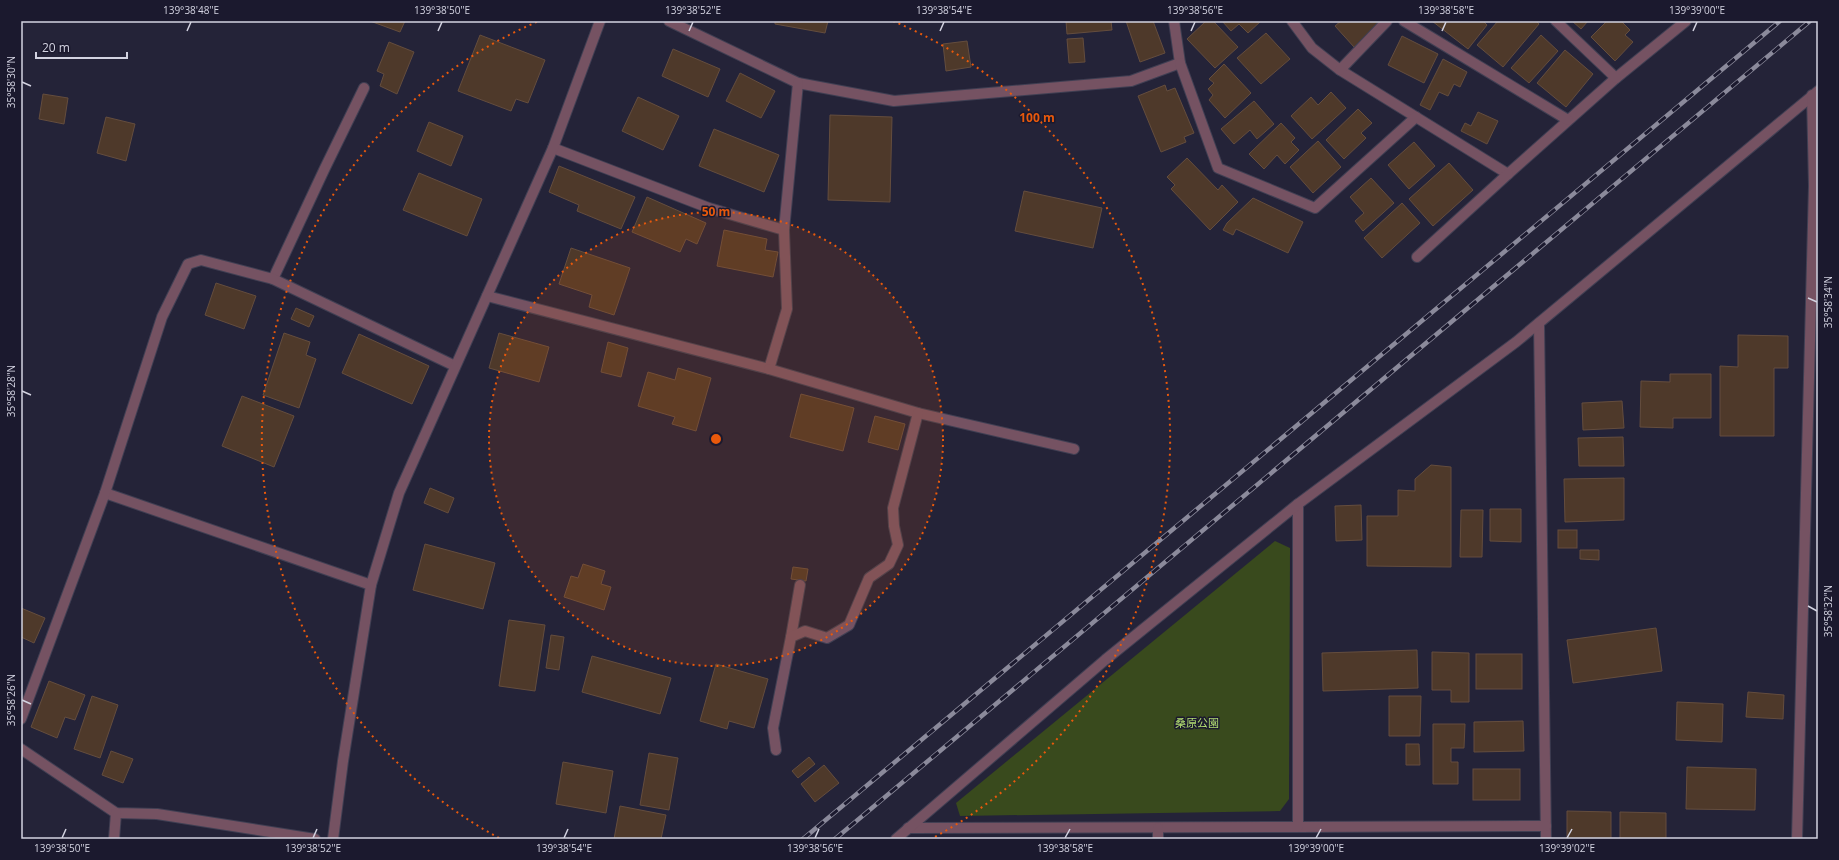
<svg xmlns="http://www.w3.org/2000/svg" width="1839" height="860" font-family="'Open Sans','Noto Sans JP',sans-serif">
  <rect width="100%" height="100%" fill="#242338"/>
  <polygon fill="#394a1d" points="1275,541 1290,548 1289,799 1280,811 960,816 956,803"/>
  <g fill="#4e392a" stroke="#644d3e">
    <polygon points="370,21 405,21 400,32"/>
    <polygon points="775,21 828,21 825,33 775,24"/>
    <polygon points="1066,21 1111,21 1112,30 1067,34"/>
    <polygon points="1126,21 1153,21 1165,53 1140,62"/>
    <polygon points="1206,21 1213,21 1238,47 1215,68 1187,39"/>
    <polygon points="1222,21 1261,21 1248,33 1239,24 1231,31"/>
    <polygon points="1341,21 1383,21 1354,47 1335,26"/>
    <polygon points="1432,21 1483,21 1487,25 1468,49"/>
    <polygon points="1498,21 1536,21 1539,24 1503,67 1477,45"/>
    <polygon points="1572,21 1588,21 1581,29"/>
    <polygon points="1607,21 1621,21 1630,30 1625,35 1633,42 1615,61 1591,37"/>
    <polygon points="1266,33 1290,59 1261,84 1237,58"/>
    <polygon points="480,35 545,60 528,103 516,99 511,111 458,91"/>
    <polygon points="1541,35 1558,51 1529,83 1511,68"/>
    <polygon points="1402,36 1438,54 1424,83 1388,65"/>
    <polygon points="1083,38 1085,62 1069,63 1067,39"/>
    <polygon points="967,41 971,67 946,71 943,44"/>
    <polygon points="389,42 414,52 397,94 380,86 384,74 377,71"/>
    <polygon points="673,49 720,69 708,97 662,76"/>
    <polygon points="1565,50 1593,74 1566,107 1537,83"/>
    <polygon points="1443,59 1467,72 1460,87 1454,84 1448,96 1439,92 1430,110 1420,105"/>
    <polygon points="1224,64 1251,93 1225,118 1209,100 1213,95 1208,89 1214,83 1209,79"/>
    <polygon points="740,73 775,91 761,118 726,101"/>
    <polygon points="1165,85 1167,91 1175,88 1194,133 1184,137 1186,142 1161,152 1138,96"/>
    <polygon points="1331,92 1346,108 1312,139 1291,116 1311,97 1318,105"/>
    <polygon points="43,94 68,98 64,124 39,119"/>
    <polygon points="638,97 679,116 663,150 622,131"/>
    <polygon points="1254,101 1274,124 1257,139 1250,130 1234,144 1221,129"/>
    <polygon points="1358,109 1372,123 1361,133 1366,138 1344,159 1326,140"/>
    <polygon points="1478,112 1498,121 1487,144 1461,131 1465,123 1471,126"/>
    <polygon points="830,115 892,117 890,202 828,200"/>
    <polygon points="106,117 135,124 126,161 97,153"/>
    <polygon points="429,122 463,136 451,166 417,151"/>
    <polygon points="1281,123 1295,138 1291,142 1299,150 1285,164 1277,155 1264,169 1249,154"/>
    <polygon points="714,129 779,155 764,192 699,166"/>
    <polygon points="1318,141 1341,167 1313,193 1290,167"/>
    <polygon points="1414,142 1435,166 1409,189 1388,165"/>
    <polygon points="1187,158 1218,190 1222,185 1238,202 1210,230 1171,189 1175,185 1167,177"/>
    <polygon points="1449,163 1473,190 1433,226 1409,199"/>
    <polygon points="559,166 635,197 621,229 577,211 579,205 549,192"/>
    <polygon points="419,173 482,199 467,236 403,210"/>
    <polygon points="1371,178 1394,203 1363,231 1355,221 1364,213 1350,197"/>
    <polygon points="1024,191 1102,208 1093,248 1015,231"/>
    <polygon points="647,197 706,223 697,244 686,239 680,252 632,232"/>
    <polygon points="1253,198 1303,222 1288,253 1236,229 1233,235 1223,230 1227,223"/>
    <polygon points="1402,203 1420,223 1382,258 1364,238"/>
    <polygon points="724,230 767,239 765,250 778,252 773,277 717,266"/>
    <polygon points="571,248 630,268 614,315 589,307 592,295 559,284"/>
    <polygon points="216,283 256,296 244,329 205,315"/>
    <polygon points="296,308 314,316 309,327 291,319"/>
    <polygon points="284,333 310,342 306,355 316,359 299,408 263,395"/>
    <polygon points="499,333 549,347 539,382 489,368"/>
    <polygon points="359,334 429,366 412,404 342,373"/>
    <polygon points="1738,335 1788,336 1788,368 1774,368 1774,436 1720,436 1720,366 1738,367"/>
    <polygon points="608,342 628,348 621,377 601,372"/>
    <polygon points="678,368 711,378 696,431 672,424 675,417 638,406 648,372 675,380"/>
    <polygon points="1670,374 1711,374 1711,418 1673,418 1673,428 1640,427 1641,381 1670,382"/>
    <polygon points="801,394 854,408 843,451 790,437"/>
    <polygon points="242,396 294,416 274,467 222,446"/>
    <polygon points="1622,401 1624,428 1583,430 1582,403"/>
    <polygon points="875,416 905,424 898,450 868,442"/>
    <polygon points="1623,437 1624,466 1579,466 1578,438"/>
    <polygon points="1431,465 1451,467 1451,567 1367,566 1367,516 1398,516 1398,490 1415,491 1415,479"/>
    <polygon points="1624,478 1624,520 1565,522 1564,479"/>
    <polygon points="430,488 454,498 448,513 424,503"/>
    <polygon points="1361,505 1362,540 1336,541 1335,506"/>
    <polygon points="1490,509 1521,509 1521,542 1490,541"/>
    <polygon points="1461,510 1483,510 1482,557 1460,557"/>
    <rect x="1558" y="530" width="19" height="18"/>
    <polygon points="425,544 495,563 483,609 413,590"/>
    <polygon points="1580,550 1599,550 1599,560 1580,559"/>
    <polygon points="583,564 605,571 601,584 611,587 604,610 564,597 571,576 578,578"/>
    <polygon points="793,567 808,569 806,581 791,579"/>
    <polygon points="21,608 45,618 34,643 21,637"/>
    <polygon points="509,620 545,625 535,691 499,686"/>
    <polygon points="1656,628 1662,671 1573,683 1567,640"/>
    <polygon points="551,635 564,637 559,670 546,668"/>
    <polygon points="1417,650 1418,688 1323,691 1322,653"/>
    <polygon points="1432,652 1469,653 1469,702 1451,702 1451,690 1432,690"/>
    <rect x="1476" y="654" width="46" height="35"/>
    <polygon points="592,656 671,678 660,714 582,692"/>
    <polygon points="716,664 768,679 754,728 729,721 727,729 700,721"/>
    <polygon points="49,681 85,695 75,720 65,717 57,738 31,727"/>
    <polygon points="1748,692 1784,695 1783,719 1746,717"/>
    <polygon points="92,696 118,705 100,758 74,749"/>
    <polygon points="1389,696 1421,696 1420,736 1389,736"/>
    <polygon points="1677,702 1723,704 1722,742 1676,740"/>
    <polygon points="1523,721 1524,751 1474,752 1474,722"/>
    <polygon points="1433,724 1465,724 1464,748 1451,748 1451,762 1458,762 1458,784 1433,784"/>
    <polygon points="1406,744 1419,744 1420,765 1406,765"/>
    <polygon points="111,751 133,759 123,783 102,775"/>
    <polygon points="649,753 678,758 669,810 640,805"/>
    <polygon points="809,757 815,764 798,778 792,771"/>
    <polygon points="563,762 613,771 606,813 556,804"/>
    <polygon points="824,765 839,783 815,802 801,784"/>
    <polygon points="1687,767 1756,769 1755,810 1686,809"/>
    <rect x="1473" y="769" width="47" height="31"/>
    <polygon points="620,806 666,815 661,839 614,839"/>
    <polygon points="1567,811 1611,812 1611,839 1567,839"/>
    <polygon points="1620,812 1666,813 1666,839 1620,839"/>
  </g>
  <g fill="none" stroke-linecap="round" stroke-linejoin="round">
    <defs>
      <g id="minor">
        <polyline points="669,21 798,83 894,101 1131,81 1180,63 1174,21"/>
        <polyline points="1292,21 1312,48 1340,70 1508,174 1616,78 1686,21"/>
        <polyline points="1404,21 1568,120"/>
        <polyline points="1556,21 1616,78"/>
        <polyline points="1180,63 1218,168 1315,208 1416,117"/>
        <polyline points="1340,70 1387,21"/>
        <polyline points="553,148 709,208 784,230"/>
        <polyline points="1417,257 1508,174"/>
        <polyline points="273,279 324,170 364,88"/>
        <polyline points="487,296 769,369 787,309 784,230 798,83"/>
        <polyline points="1539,323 1546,839"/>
        <polyline points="769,369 918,413 1074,449"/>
        <polyline points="105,493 371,585"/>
        <polyline points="791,637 800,585"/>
        <polyline points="21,719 105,493 162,317 188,264 201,260 273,279 455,366"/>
        <polyline points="21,749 116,813 157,814 315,839"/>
        <polyline points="776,750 773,728 791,637 805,631 827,638 849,625 869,578 889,564 898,545 894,526 893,508 918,413"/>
        <polyline points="1298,827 1546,826"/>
        <polyline points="908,828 1298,827 1298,504"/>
        <polyline points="1158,828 1158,839"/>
        <polyline points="114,839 116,813"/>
        <polyline points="333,839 343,761 371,585 399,493 553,148 600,21"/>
        <polyline points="896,839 1105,660 1298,504 1516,342 1818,91"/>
        <polyline points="1797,839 1814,186 1812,95"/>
      </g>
    </defs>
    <use href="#minor" stroke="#403f53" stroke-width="12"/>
    <use href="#minor" stroke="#755262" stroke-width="10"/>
    <defs>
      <g id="rail">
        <polyline points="803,839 1780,21"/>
        <polyline points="835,839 1810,21"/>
      </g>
    </defs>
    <use href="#rail" stroke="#8b8a9b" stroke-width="4.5"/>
    <use href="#rail" stroke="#1b192e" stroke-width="3" stroke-dasharray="9" stroke-linecap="butt"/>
  </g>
  <path fill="none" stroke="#d3d3e1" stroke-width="1.5" d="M187,31L191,22M438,31L442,22M689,31L693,22M940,31L944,22M1191,31L1195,22M1442,31L1446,22M1693,31L1697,22M22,82L31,86M1808,298L1817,302M22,391L31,395M1808,606L1817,611M22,700L31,704M62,838L66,829M313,838L317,829M564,838L568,829M815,838L819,829M1065,838L1070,829M1316,838L1321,829M1567,838L1572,829"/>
  <circle cx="716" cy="439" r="227" fill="#e8590c" fill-opacity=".12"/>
  <g fill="none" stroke="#e8590c" stroke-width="2" stroke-dasharray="2 4">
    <circle cx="716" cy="439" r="227"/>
    <path d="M499 838A454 454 0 0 1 539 21M893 21A454 454 0 0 1 933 838"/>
  </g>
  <g text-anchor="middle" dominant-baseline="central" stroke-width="3" stroke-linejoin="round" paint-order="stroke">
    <g font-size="11" fill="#b3de71" stroke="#1b192e">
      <text x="1197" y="722">桑原公園</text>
    </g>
  </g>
  <circle cx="716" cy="439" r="6" fill="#e8590c" stroke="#1b192e" stroke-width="2"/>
  <g font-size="12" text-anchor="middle" font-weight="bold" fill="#e8590c" stroke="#1b192e" stroke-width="3" stroke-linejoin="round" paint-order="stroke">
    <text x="1037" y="122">100 m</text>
    <text x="716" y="216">50 m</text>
  </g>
  <rect width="1839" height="860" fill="none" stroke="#1b192e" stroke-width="44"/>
  <path d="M36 52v6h91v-6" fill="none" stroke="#d3d3e1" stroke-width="2"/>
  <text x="42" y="52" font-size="12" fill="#d3d3e1" stroke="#1b192e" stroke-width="3" paint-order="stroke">20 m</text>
  <rect x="22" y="22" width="1795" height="816" fill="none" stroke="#d3d3e1" stroke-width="1.5"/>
  <g font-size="10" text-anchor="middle" fill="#d3d3e1">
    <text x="191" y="14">139°38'48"E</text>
    <text x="442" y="14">139°38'50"E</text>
    <text x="693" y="14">139°38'52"E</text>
    <text x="944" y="14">139°38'54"E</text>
    <text x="1195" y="14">139°38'56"E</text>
    <text x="1446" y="14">139°38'58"E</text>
    <text x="1697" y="14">139°39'00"E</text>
    <text transform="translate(11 82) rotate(-90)" y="4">35°58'30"N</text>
    <text transform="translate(1828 302) rotate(-90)" y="4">35°58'34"N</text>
    <text transform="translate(11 391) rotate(-90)" y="4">35°58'28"N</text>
    <text transform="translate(1828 611) rotate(-90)" y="4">35°58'32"N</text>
    <text transform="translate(11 700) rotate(-90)" y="4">35°58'26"N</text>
    <text x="62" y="852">139°38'50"E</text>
    <text x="313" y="852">139°38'52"E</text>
    <text x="564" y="852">139°38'54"E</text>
    <text x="815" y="852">139°38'56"E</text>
    <text x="1065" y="852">139°38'58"E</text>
    <text x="1316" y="852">139°39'00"E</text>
    <text x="1567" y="852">139°39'02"E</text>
  </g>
</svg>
